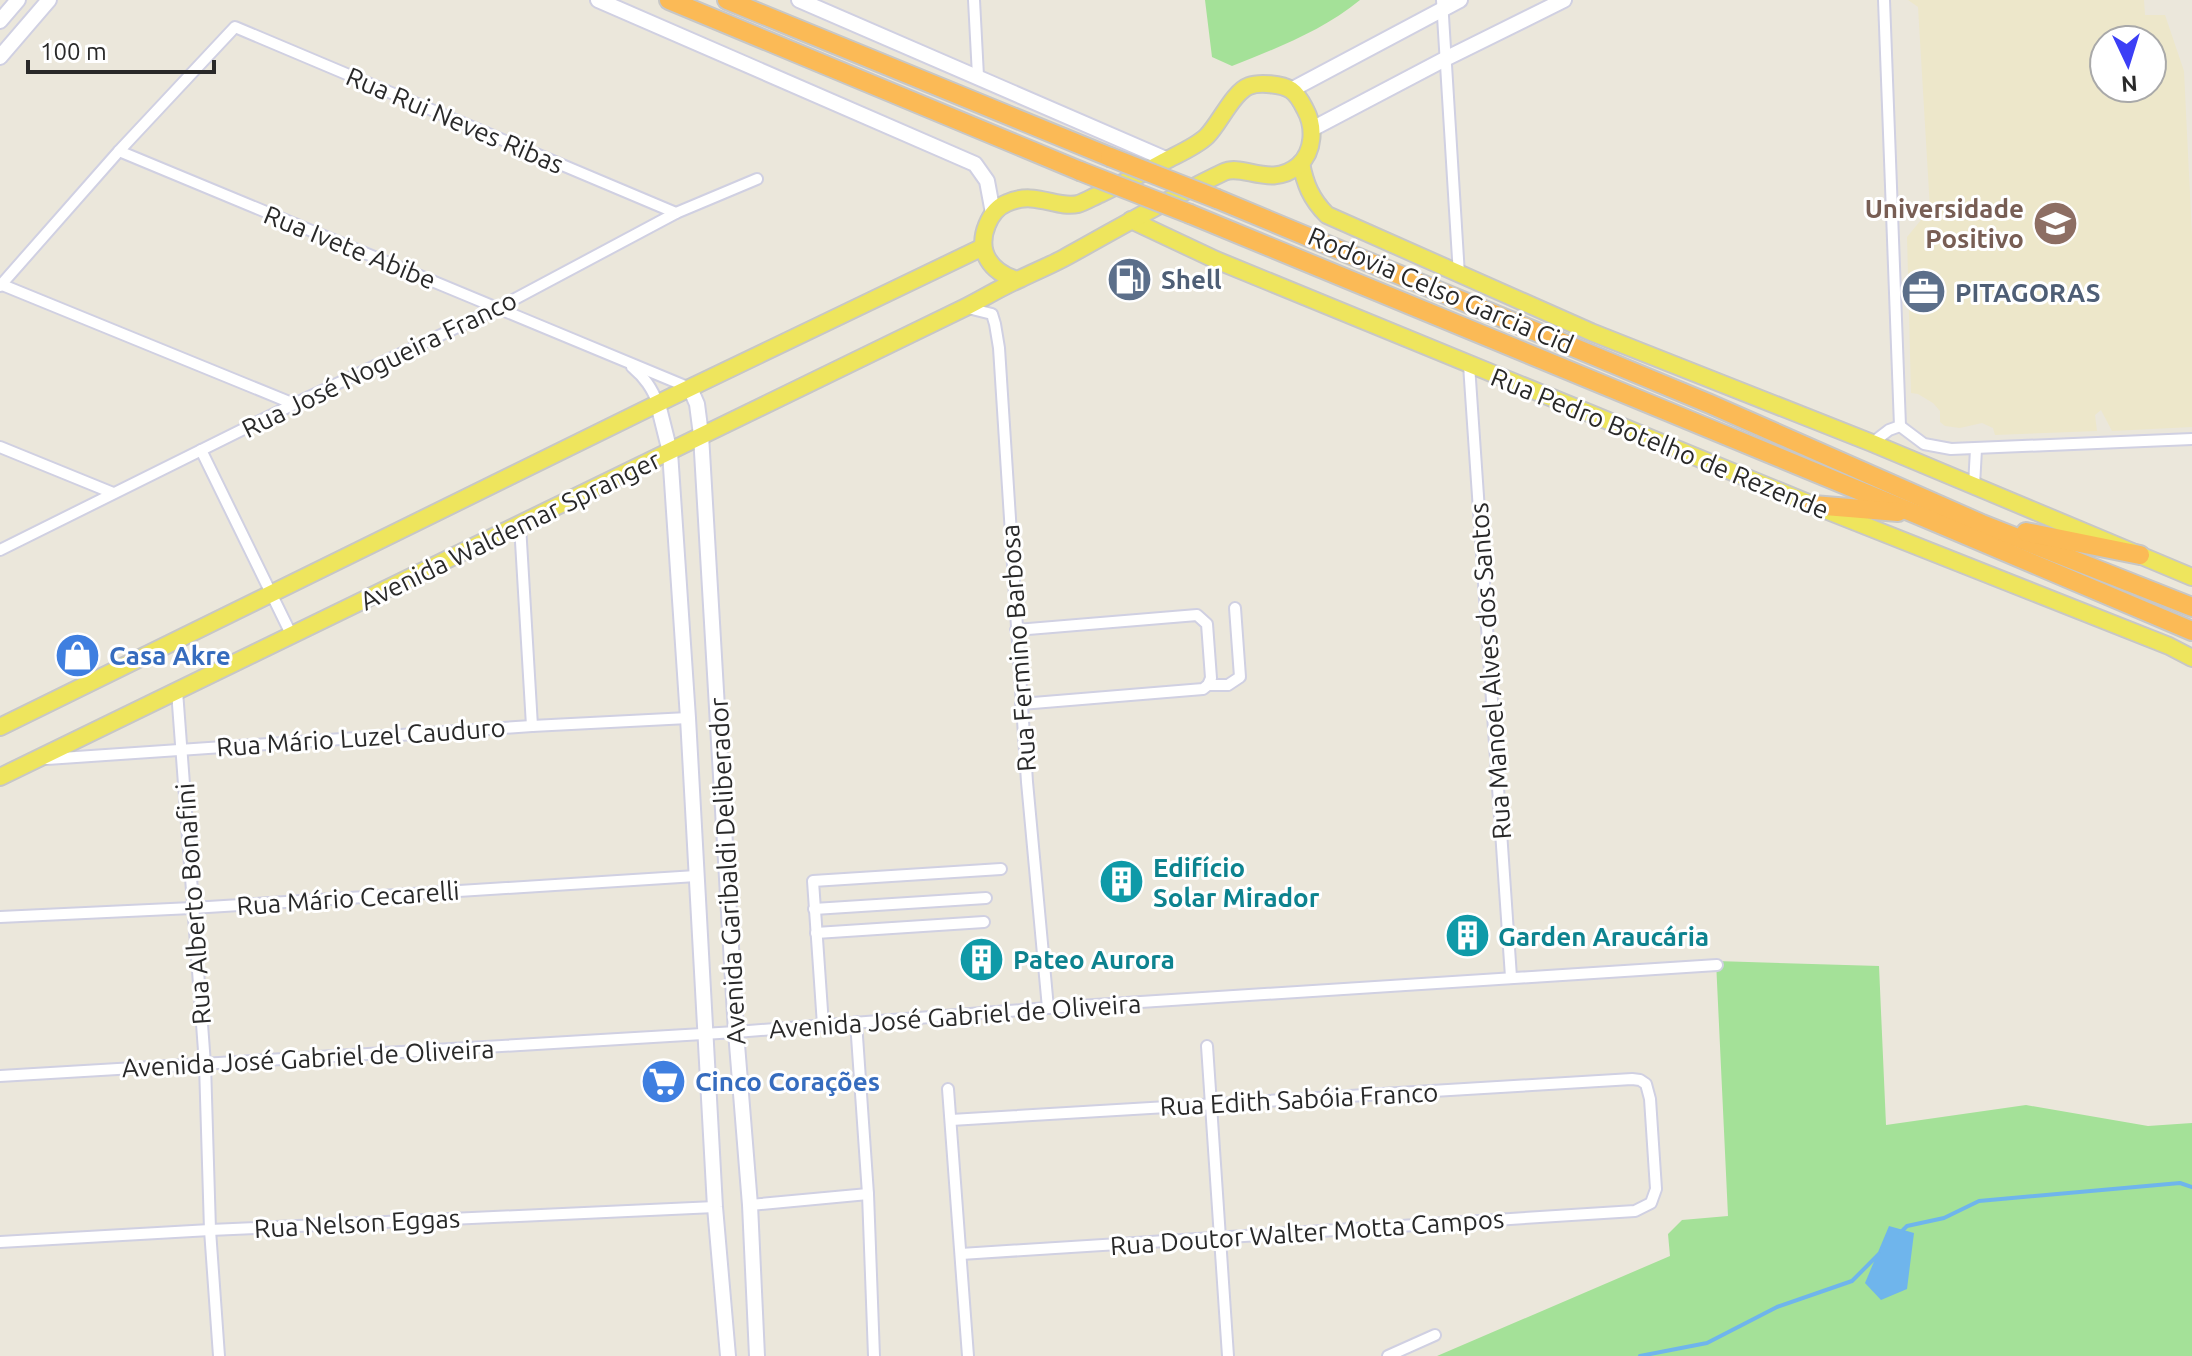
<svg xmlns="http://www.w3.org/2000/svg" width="2192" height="1356" font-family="Ubuntu,sans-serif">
  <rect width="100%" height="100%" fill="#ebe7db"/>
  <path fill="#ede7ca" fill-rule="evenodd" d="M1908,0H2144L2145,15H2165L2184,71L2192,236V427L2112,431L2101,410L2095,415L2097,431L1995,435L1993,428L1982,423L1960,428L1945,426L1940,422V411L1933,403L1918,394L1911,393L1907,237L1930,209L1918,7ZM2104,40H2152V88H2104Z"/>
  <g fill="#a4e198">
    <path d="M1205,0H1360C1322,31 1277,48 1232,66L1212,57Z"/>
    <polygon points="1716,961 1879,966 1886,1125 2026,1105 2148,1126 2192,1123 2192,1356 1437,1356 1670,1256 1668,1234 1682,1220 1728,1216"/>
  </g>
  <polygon fill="#6fb5ec" points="1889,1226 1914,1233 1907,1289 1881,1300 1865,1283"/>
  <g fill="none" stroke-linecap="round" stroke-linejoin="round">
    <g stroke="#6fb5ec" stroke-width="4">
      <polyline points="1900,1233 1907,1226 1944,1218 1979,1201 2180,1183 2192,1187"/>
      <polyline points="1640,1356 1707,1343 1777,1307 1852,1281 1879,1254"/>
    </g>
    <defs>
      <g id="street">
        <polyline points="974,0 978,76"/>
        <polyline points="1442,0 1459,275"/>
        <polyline points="1884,0 1900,426"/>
        <polyline points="119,151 690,388"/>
        <polyline points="0,284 294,404"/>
        <polyline points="0,286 119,151 235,27 676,213"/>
        <polyline points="968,308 992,314 995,324 999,348 1027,782 1048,1008"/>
        <polyline points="1469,365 1511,977"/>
        <path d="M632,367C645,378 652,388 658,404"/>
        <polyline points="1900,426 1924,444 1951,449 2192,439"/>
        <polyline points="1872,443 1889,430 1900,426"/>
        <polyline points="0,447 113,493"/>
        <polyline points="201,450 292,636"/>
        <polyline points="1974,486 1976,449"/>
        <polyline points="520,525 532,726"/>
        <polyline points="0,550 294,404 498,308 676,213 757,179"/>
        <polyline points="1016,630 1197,615 1207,624 1211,678 1208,685 1203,689 1021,704"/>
        <polyline points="1208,685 1228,685 1240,677 1235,608"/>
        <polyline points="177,691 205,1064 210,1230 219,1356"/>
        <polyline points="47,759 532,726 688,718"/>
        <polyline points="814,909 986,898"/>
        <polyline points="0,917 192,908 696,876"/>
        <polyline points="816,933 984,922"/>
        <polyline points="856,1022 868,1194 874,1356"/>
        <polyline points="823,1025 813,881 1001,869"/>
        <polyline points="1207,1046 1228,1356"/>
        <polyline points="0,1076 736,1032 1048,1008 1717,965"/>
        <polyline points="948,1089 968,1356"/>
        <polyline points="951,1120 1632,1079 1640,1080 1646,1084 1650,1099 1656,1189 1651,1203 1635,1211 961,1254"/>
        <polyline points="750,1205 868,1194"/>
        <polyline points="0,1242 210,1230 715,1207"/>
        <polyline points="1388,1356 1435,1335"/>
      </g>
      <g id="secondary">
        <polyline points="598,0 975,164 987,181 993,213"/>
        <polyline points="799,0 1168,160"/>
        <polyline points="0,21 18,0"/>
        <polyline points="0,57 49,0"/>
        <polyline points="1291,90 1460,0"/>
        <polyline points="1312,129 1445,59 1564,0"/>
        <polyline points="690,388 697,404 701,435 736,1032 750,1205 757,1356"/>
        <polyline points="658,404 670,452 688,718 715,1207 728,1356"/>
      </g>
      <g id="primary">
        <path d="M1301,163C1305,184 1311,199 1327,215L1591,332L1872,443L2192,577"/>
        <polyline points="1131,220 1216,260 1813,505 2169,646 2192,658"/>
        <polyline points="0,727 673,396 983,247"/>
        <path d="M0,777L966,307C984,298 1001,287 1020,279C1034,272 1049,266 1064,258C1117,229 1169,198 1224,172C1243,163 1271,189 1299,165C1314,151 1315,127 1305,109C1302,103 1297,94 1291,90C1282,84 1259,82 1249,86C1233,92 1220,123 1207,136C1197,146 1178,154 1165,161C1144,173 1122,183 1100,194C1093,197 1085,202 1078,204C1056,209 1035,190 1007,203C997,207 991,215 987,225C976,252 991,272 1017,280"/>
      </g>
      <g id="highway">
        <polyline points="669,0 1080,171"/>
        <polyline points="727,0 1110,157"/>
        <polyline points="1217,199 1710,404 1982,524 2192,607"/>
        <polyline points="1190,214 1916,514 2192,631"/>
        <polyline points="1813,505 1898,512"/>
        <polyline points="2026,532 2140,555"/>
      </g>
    </defs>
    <use href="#street" stroke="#d0d0e2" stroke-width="14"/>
    <use href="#secondary" stroke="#d0d0e2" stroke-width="18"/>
    <use href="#primary" stroke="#c7c7c7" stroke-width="20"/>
    <use href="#highway" stroke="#c7c7c7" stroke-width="22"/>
    <use href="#street" stroke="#fff" stroke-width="10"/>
    <use href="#secondary" stroke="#fff" stroke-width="14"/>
    <use href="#primary" stroke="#eee55d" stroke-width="16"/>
    <use href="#highway" stroke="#fbba56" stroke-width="18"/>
    <defs>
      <g id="highway-bridge">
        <polyline points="1110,157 1217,199"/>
        <polyline points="1080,171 1190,214"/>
      </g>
    </defs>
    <use href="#highway-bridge" stroke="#c7c7c7" stroke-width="22" stroke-linecap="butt"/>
    <use href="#highway-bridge" stroke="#fbba56" stroke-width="18"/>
  </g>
  <defs>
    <symbol id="university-disc" viewBox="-11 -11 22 22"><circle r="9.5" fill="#8d6e63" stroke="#fff"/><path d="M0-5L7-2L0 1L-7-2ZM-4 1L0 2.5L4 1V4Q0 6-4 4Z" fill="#fff"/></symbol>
    <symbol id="fuel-disc" viewBox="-11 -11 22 22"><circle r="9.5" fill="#5c6f8a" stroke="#fff"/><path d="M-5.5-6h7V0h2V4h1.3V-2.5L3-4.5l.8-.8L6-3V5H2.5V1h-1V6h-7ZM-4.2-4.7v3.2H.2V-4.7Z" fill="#fff"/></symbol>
    <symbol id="office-disc" viewBox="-11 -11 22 22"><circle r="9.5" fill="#5c6f8a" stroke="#fff"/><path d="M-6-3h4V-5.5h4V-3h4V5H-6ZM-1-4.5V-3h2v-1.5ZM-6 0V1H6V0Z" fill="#fff"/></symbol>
    <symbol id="shop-disc" viewBox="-11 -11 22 22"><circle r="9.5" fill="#3f7fe0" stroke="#fff"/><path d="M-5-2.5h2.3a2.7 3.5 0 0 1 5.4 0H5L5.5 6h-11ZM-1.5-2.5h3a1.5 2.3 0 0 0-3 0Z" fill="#fff"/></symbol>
    <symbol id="building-disc" viewBox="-11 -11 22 22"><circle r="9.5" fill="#0f9aa8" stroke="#fff"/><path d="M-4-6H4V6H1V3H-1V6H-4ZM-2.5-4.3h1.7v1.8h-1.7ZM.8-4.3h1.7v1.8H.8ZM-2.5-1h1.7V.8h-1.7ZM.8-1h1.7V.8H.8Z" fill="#fff"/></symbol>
    <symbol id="supermarket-disc" viewBox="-11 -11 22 22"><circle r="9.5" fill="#3f7fe0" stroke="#fff"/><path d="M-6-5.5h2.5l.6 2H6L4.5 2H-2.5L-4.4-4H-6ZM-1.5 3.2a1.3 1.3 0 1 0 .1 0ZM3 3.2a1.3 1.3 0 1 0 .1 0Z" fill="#fff"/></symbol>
  </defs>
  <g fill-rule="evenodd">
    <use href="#university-disc" x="2030" y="198" width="51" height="51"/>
    <use href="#fuel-disc" x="1104" y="254" width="51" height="51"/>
    <use href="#office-disc" x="1898" y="266" width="51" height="51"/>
    <use href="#shop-disc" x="52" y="630" width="51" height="51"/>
    <use href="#building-disc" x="1096" y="856" width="51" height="51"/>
    <use href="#building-disc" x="1442" y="910" width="51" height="51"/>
    <use href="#building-disc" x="956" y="934" width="51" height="51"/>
    <use href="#supermarket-disc" x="638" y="1056" width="51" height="51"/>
  </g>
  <g text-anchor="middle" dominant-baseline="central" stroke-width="6" stroke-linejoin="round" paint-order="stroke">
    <g font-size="26" fill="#292929" stroke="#fff">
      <text transform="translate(455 120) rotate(23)">Rua Rui Neves Ribas</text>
      <text transform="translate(350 247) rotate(22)">Rua Ivete Abibe</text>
      <text transform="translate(1441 290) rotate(23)">Rodovia Celso Garcia Cid</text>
      <text transform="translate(379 364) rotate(-26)">Rua José Nogueira Franco</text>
      <text transform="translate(1660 443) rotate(22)">Rua Pedro Botelho de Rezende</text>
      <text transform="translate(510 530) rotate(-26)">Avenida Waldemar Spranger</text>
      <text transform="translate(1018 648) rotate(-94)">Rua Fermino Barbosa</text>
      <text transform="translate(1490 671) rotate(-94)">Rua Manoel Alves dos Santos</text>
      <text transform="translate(361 737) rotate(-4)">Rua Mário Luzel Cauduro</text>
      <text transform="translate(727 871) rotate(-93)">Avenida Garibaldi Deliberador</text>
      <text transform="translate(348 898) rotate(-4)">Rua Mário Cecarelli</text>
      <text transform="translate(193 904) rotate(-94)">Rua Alberto Bonafini</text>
      <text transform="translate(955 1016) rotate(-4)">Avenida José Gabriel de Oliveira</text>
      <text transform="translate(308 1058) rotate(-3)">Avenida José Gabriel de Oliveira</text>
      <text transform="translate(1299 1099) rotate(-3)">Rua Edith Sabóia Franco</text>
      <text transform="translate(357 1223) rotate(-3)">Rua Nelson Eggas</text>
      <text transform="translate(1307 1232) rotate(-4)">Rua Doutor Walter Motta Campos</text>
    </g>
    <g font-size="26" font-weight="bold" fill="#785e54" stroke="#fff" text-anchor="end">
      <text x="2024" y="208">Universidade<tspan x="2024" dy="30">Positivo</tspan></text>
    </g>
    <g font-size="26" font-weight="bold" fill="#4e5e75" stroke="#fff" text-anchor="start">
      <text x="1161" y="279">Shell</text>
      <text x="1955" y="292">PITAGORAS</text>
    </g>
    <g font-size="26" font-weight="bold" fill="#366cbe" stroke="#fff" text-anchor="start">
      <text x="109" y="655">Casa Akre</text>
      <text x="695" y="1081">Cinco Corações</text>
    </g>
    <g font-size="26" font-weight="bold" fill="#0d838f" stroke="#fff" text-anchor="start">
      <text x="1153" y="867">Edifício<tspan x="1153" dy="30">Solar Mirador</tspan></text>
      <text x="1498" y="936">Garden Araucária</text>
      <text x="1013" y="959">Pateo Aurora</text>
    </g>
  </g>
  <g transform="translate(2128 64) rotate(176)"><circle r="38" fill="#ffffff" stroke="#a9a9a9" stroke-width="2"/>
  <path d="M0-6L14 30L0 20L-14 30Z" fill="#3c3ff6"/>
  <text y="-12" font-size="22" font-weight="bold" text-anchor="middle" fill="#292929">N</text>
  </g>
  <path d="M28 60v12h186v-12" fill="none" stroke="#292929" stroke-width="4"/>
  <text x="40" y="60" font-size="24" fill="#292929" stroke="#ffffff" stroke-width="6" paint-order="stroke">100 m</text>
</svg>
